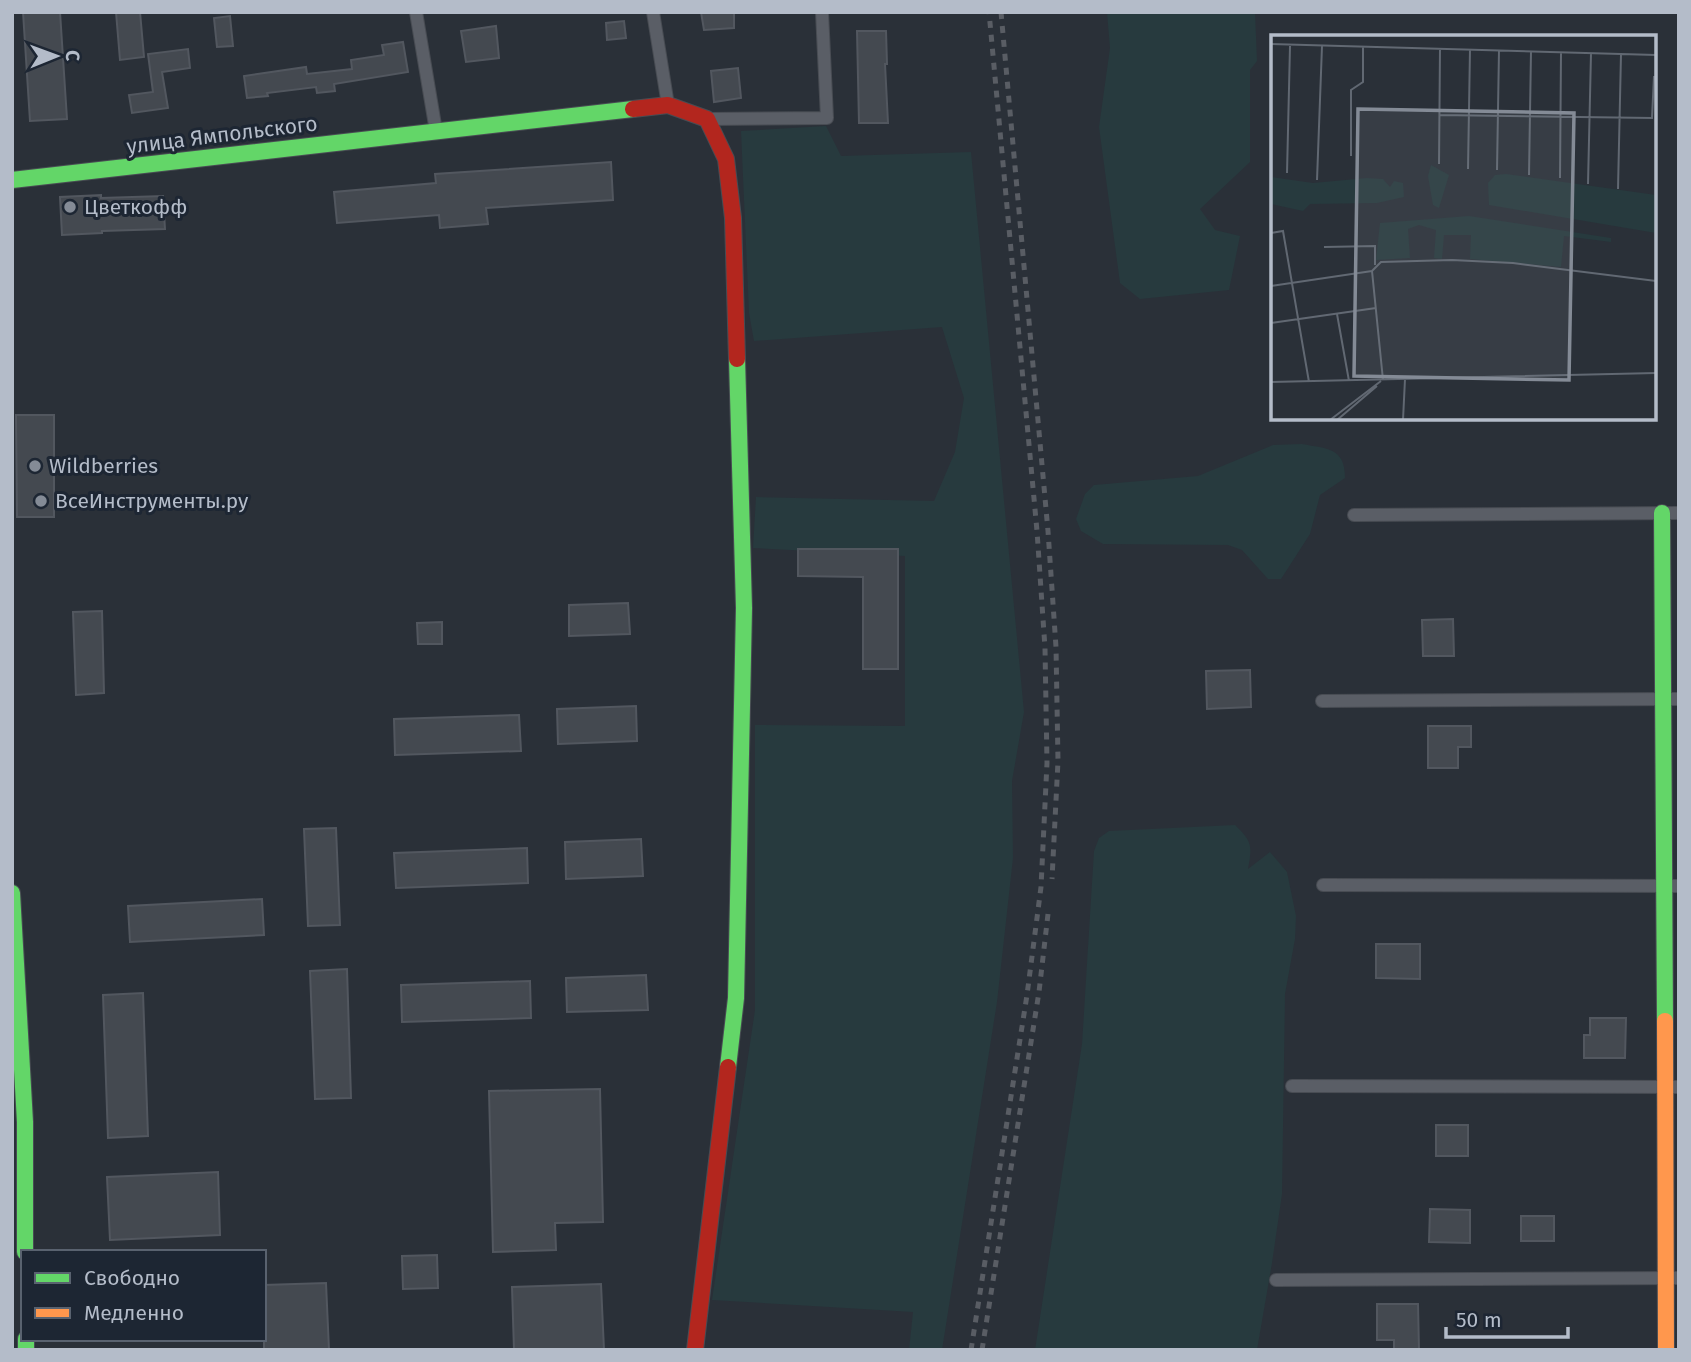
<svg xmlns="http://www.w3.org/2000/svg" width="1691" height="1362" font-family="'Fira Sans',sans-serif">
  <rect width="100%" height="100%" fill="#2a3038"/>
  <g fill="#273a3e">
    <polygon points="1107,12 1255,12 1257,61 1250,70 1250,162 1200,209 1215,230 1240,236 1229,290 1140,299 1120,283 1099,127 1110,48"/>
    <polygon points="826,126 841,156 971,152 1024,712 1012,781 1013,858 997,1002 942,1350 909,1350 913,1312 712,1300 755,1010 755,725 905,726 905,556 753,548 756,497 934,501 955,452 964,398 942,327 754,341 749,313 741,131"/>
    <path d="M1302,444C1327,449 1345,447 1345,478L1320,495L1310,534L1281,579H1268L1242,550L1228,545L1103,544L1081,531L1076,519L1085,494L1094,485L1198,476L1273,445Z"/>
    <path d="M1235,825C1253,842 1252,847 1248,869L1270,852L1287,872L1296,916L1295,939L1285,994L1282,1194L1272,1263L1257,1350H1035L1082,1044L1094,851L1099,838L1109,831Z"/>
  </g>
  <g fill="#444950" stroke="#52575f" stroke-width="2">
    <polygon points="23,12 60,12 67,119 30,121"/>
    <polygon points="116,12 140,12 144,57 120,60"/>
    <polygon points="701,12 734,12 734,28 704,30"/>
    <polygon points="230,16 233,46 217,47 214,18"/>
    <polygon points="624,21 626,38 607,40 606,23"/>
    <polygon points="496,26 499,58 466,62 461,31"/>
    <polygon points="857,31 886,31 887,64 885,64 888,123 859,123"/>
    <polygon points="403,42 408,72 334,84 335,91 317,93 316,87 267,93 268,96 247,98 244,76 306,67 307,74 352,69 351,60 384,55 382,45"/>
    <polygon points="188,49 190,68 162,72 168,108 132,113 129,95 153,92 148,54"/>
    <polygon points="738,68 741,98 714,102 711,71"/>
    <polygon points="611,162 613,200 486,208 488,224 440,228 439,215 337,223 334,192 436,183 435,174"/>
    <polygon points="101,195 101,198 163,196 165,229 102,231 102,233 62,235 60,197"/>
    <polygon points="16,415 54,415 54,517 17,517"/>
    <polygon points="798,549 898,549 898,669 863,669 863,577 798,576"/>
    <polygon points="628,603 630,634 569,636 569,605"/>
    <polygon points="102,611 104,693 76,695 73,612"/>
    <polygon points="1453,619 1454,656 1423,656 1422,620"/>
    <polygon points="442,622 442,644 418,644 417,623"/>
    <polygon points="1250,670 1251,707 1207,709 1206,671"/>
    <polygon points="636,706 637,741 558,744 557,709"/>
    <polygon points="519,715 521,751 395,755 394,719"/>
    <polygon points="1428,726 1471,726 1471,747 1458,747 1458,768 1428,768"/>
    <polygon points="336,828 340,925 308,926 304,829"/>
    <polygon points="641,839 643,876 566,879 565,842"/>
    <polygon points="527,848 528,883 396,888 394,853"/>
    <polygon points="262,899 264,935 130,942 128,906"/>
    <polygon points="1376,944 1420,944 1420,979 1376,978"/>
    <polygon points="347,969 351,1098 315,1099 310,971"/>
    <polygon points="646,975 648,1010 567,1012 566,978"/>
    <polygon points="530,981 531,1018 402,1022 401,985"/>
    <polygon points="143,993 148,1136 108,1138 103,995"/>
    <polygon points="1590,1018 1626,1018 1625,1058 1584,1058 1584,1035 1590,1035"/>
    <polygon points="600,1089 603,1222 555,1223 556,1250 493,1252 489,1091"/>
    <rect x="1436" y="1125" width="32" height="31"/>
    <polygon points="218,1172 220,1235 110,1240 107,1177"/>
    <polygon points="1430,1209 1470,1210 1470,1243 1429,1242"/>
    <rect x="1521" y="1216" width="33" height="25"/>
    <polygon points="437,1255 438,1288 403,1289 402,1256"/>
    <polygon points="326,1283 329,1350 264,1350 264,1285"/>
    <polygon points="601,1284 604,1350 514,1350 512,1287"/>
    <polygon points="1377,1304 1418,1304 1419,1350 1394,1350 1394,1340 1377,1340"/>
  </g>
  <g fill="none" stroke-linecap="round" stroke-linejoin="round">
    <defs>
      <g id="street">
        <polyline points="416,12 436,131"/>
        <polyline points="653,12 668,105"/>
        <polyline points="707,119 827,118 822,12"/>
        <polyline points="1354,515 1679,513"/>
        <polyline points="1322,701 1679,699"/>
        <polyline points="1323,885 1679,886"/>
        <polyline points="1292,1086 1679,1087"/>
        <polyline points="1276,1280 1679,1278"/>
      </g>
      <g id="fast">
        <polyline points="12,180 633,109"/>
        <polyline points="1662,513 1665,1021"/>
        <polyline points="12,893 25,1122 25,1252"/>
        <polyline points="728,1067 736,998 744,608 737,359"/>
        <polyline points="26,1339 26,1350"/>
      </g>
      <polyline id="slow" points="1665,1021 1666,1350"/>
      <g id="jam">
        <polyline points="633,109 668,105 707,119 726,159 733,218 737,359"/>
        <polyline points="695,1350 728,1067"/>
      </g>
    </defs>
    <use href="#street" stroke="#484c53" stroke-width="14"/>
    <use href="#fast" stroke="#484c53" stroke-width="18"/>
    <use href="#slow" stroke="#484c53" stroke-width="18"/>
    <use href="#jam" stroke="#484c53" stroke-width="18"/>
    <use href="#street" stroke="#5a5e66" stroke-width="12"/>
    <use href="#fast" stroke="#63d668" stroke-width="16"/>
    <use href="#slow" stroke="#ff974d" stroke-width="16"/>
    <use href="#jam" stroke="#b3261e" stroke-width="16"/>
    <g stroke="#595d64" stroke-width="5" stroke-dasharray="7 7" stroke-linecap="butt">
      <polyline points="1001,12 1048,531 1056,647 1058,761 1052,879"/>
      <polyline points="971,1350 1027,995 1041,887 1047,763 1045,648 1037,531 989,12"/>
      <polyline points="982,1350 1039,992 1048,914"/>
    </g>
  </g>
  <g fill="#848b96" stroke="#1d2633" stroke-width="2.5">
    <circle cx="70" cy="207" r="7"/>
    <circle cx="35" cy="466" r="7"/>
    <circle cx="41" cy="501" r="7"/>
  </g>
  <g text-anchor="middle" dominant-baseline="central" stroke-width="6" stroke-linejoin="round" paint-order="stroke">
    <g font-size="21" fill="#b4bcc9" stroke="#1d2633">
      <text transform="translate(222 135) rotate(-7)">улица Ямпольского</text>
    </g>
    <g font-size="21" fill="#b4bcc9" stroke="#1d2633" text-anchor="start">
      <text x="84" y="207">Цветкофф</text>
      <text x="49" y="466">Wildberries</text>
      <text x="55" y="501">ВсеИнструменты.ру</text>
    </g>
  </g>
  <g transform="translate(1271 35)">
    <rect width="385" height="385" fill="#2a3038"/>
    <path d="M160,130L178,140L168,173L162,170L157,141ZM235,139L385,160V198L218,170L217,148L224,140ZM0,142L42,148L96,143L112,144L119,152L123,146L132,148L133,162L106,168L39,169L32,176L0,169ZM198,181L340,203V207L293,201L290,232L199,224L200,200H173L171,224L163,223L165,195L148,190L137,194L139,223L105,225L109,188Z" fill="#273a3e"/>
    <path fill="none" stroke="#616872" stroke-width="2" d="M0,9L385,20M169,80L381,83L383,41M80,121V55L92,47V12M168,129L169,13M197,134L199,14M226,135L228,15M16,138L19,11M258,140L260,16M289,143L290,17M46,145L51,11M317,149L320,18M347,154L350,19M0,198L12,196L38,347M53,212L104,211V230M101,236L110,227L181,225L242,228L385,246M101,236L112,345M0,251L101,236M66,279L78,346M0,288L105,273M0,347L385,338M59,385L110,346M66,385L106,351M132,385L134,344"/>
    <path fill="#848b96" fill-opacity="0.15" stroke="#848b96" stroke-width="3.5" d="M87,74L303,78L298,345L83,341Z"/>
    <rect width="385" height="385" fill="none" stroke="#b4bcc9" stroke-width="3.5"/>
  </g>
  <rect width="1691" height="1362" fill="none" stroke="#b4bcc9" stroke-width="28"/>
  <rect x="21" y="1250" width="245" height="91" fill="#1d2633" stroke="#59626f" stroke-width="2"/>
  <rect x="35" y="1273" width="35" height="10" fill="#63d668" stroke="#59626f" stroke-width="2"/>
  <text x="84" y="1285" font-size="21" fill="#b4bcc9">Свободно</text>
  <rect x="35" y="1308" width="35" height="10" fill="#ff974d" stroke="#59626f" stroke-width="2"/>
  <text x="84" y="1320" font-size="21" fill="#b4bcc9">Медленно</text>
  <g transform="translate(56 56) rotate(89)" stroke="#1d2633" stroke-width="5" paint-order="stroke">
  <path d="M0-5L12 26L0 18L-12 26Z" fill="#b4bcc9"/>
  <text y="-10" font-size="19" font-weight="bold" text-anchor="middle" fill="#b4bcc9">С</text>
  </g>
  <path d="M1446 1327v10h122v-10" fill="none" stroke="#b4bcc9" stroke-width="3.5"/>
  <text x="1456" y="1327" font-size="21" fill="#b4bcc9" stroke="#1d2633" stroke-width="5" paint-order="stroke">50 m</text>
</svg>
